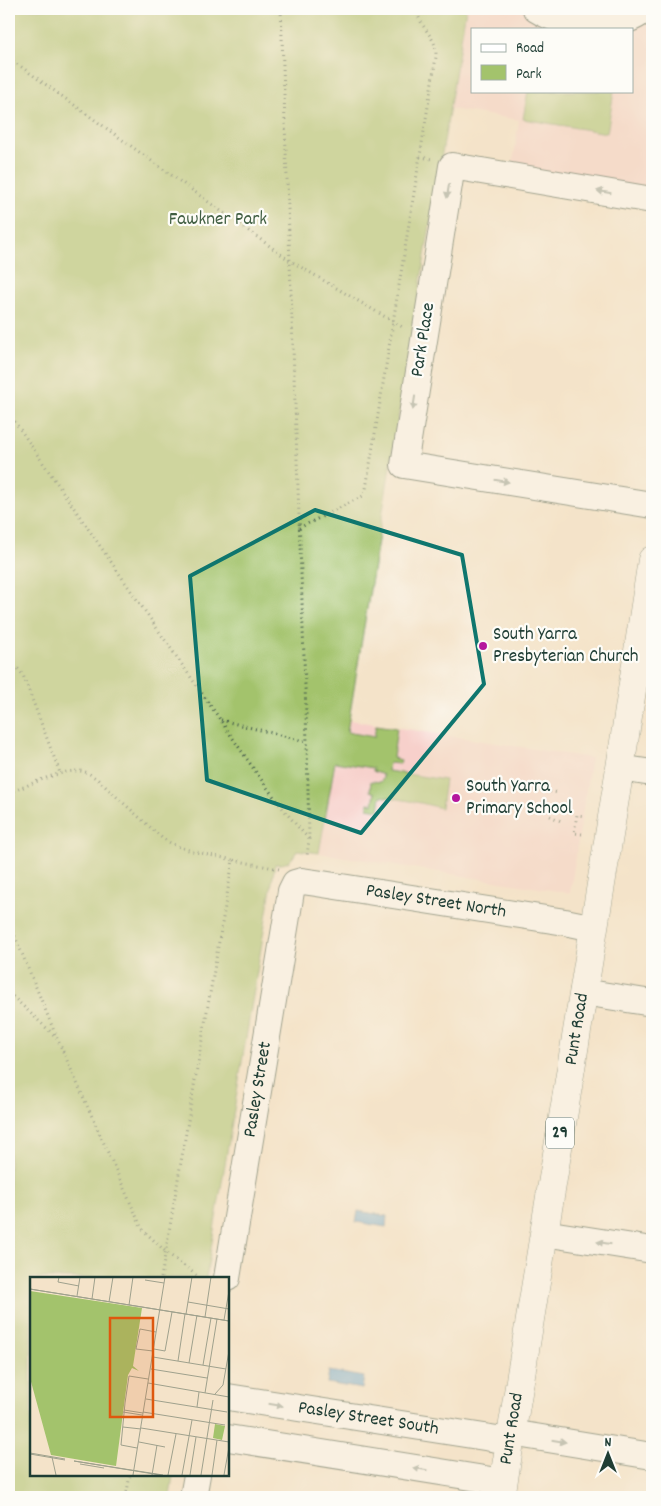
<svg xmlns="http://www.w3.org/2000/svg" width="661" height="1506" font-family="Dekko,sans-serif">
  <rect width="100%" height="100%" fill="#fdfcf7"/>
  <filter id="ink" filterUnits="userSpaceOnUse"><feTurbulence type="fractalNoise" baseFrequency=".02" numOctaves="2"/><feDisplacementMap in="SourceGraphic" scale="10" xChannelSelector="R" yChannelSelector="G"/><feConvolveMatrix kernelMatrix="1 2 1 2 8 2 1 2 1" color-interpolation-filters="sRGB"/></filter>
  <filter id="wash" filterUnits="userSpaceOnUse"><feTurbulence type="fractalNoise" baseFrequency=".0096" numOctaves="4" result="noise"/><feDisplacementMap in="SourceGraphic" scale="20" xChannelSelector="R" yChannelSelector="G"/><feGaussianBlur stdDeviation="1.12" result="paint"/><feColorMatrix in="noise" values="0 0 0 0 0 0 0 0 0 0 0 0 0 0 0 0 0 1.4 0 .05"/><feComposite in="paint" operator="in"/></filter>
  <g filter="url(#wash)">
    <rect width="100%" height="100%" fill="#f4e3c9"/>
    <g fill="#f7d0cb" fill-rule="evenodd">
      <path d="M466,9H652V191L512,169L519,120L450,109ZM472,29H632V91H472Z"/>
      <polygon points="349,720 591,758 570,893 319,853 335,762 343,763"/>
    </g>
    <g fill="#a3c36c" stroke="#618050">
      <path d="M9,9H466L388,479L347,732L374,737L376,725L397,728L393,758L401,760L400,764L389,763L388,771L445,780L441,808L421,803L381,796L379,810L368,808V803L373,804L375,793L370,791L371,781L381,782L383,778V775L373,771V768L335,762L319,853L297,850C292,861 287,865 275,864L206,1278H31V1475H173L170,1497H9Z"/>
      <polygon points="528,91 614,91 607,133 523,119"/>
    </g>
    <g fill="#5ea3d3" stroke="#3e7084">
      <polygon points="358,1211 387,1216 386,1227 356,1222"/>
      <polygon points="329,1371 364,1377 362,1389 327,1383"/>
    </g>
  </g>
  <g filter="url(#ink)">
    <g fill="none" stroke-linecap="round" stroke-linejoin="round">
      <defs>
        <g id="minor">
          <path d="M536,9C565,27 618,33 646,9"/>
          <polyline points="652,200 452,166 404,465 652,505"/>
          <polyline points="620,768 652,773"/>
          <polyline points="583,992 652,1003"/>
          <polyline points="544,1233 652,1250"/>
          <path id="s1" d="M227,1278L289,904L291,891L295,883L302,881L316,883L565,922L594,928"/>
          <path id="s2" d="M228,1397L510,1441"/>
          <polyline points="511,1433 652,1456"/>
          <polyline points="228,1438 503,1482"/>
          <polyline points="193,1497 197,1475"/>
        </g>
        <g id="highway">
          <path id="s3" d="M501,1497L620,768L652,560"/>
        </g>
      </defs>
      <use href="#minor" stroke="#3f564a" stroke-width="28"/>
      <use href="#highway" stroke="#3f564a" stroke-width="29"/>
      <g stroke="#3f564a" stroke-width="3" stroke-dasharray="1 4" stroke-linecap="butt">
        <polyline points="281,9 307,742 309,839 307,857"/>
        <polyline points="9,58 289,260 404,328"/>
        <polyline points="420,157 432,159"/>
        <path d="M9,413C73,507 138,601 203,695C238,744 268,795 309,839"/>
        <path d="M299,528L363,496L366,489L436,57C436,51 436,46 433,41C428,30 417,22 418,9"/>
        <polyline points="9,664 18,669 23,675 60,773"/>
        <polyline points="221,720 307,742"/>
        <polyline points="540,790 559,793"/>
        <path d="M9,793C27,786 67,766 85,772C89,773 92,776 96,778L162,838C183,852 208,854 233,860"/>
        <polyline points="550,816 561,821"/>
        <polyline points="582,834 574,833 577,815 585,816"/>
        <polyline points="9,922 57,1038 142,1229 166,1252 200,1278"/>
        <polyline points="9,993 56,1037"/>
        <polyline points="161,1278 233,860 279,869"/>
        <polyline points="126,1497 130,1475"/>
      </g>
      <use href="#minor" stroke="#fff" stroke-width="26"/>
      <use href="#highway" stroke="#fff" stroke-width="28"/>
    </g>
    <defs><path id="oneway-solid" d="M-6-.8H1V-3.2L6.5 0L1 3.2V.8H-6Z" transform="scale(1.25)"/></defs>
    <g fill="#8f9e9a">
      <use href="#oneway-solid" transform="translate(448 191) rotate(99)"/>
      <use href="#oneway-solid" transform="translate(604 192) rotate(-170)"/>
      <use href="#oneway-solid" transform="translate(414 403) rotate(99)"/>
      <use href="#oneway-solid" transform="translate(502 481) rotate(9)"/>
      <use href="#oneway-solid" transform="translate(604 1243) rotate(-171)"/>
      <use href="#oneway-solid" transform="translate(276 1405) rotate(9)"/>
      <use href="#oneway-solid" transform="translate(559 1441) rotate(9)"/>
      <use href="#oneway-solid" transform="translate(420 1469) rotate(-171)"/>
    </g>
  </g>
  <path d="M0 0H661V1506H0ZM315,510L462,555L484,684L361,833L207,780L190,576Z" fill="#f4e3c9" fill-opacity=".55" fill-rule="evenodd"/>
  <path fill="none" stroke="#0f766e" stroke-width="4" stroke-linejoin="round" d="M315,510L462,555L484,684L361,833L207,780L190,576Z"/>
  <g fill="#b5179e" stroke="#fdfcf7" stroke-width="2">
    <circle cx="483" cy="646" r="5"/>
    <circle cx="456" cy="798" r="5"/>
  </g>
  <g text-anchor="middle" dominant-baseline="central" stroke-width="4.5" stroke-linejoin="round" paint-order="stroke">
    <rect fill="#fdfcf7" stroke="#62766e" stroke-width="1" x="546" y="1117.5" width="28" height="31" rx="4"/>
    <g font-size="18" font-weight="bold" fill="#1f3d34">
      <text x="560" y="1133">29</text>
    </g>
    <g font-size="19" fill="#405e42" stroke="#fdfcf7">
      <text x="218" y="220">Fawkner Park</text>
    </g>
    <g font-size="19" fill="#1f3d34" stroke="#fdfcf7">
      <text transform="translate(424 340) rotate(-81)">Park Place</text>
      <text stroke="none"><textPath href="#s1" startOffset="544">Pasley Street North</textPath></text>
      <text stroke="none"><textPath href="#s3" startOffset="474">Punt Road</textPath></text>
      <text stroke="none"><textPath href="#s1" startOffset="191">Pasley Street</textPath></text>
      <text stroke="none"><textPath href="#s2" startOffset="142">Pasley Street South</textPath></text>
      <text stroke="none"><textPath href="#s3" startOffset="69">Punt Road</textPath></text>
    </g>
    <g font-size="19" fill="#1f3d34" stroke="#fdfcf7" text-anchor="start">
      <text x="493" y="635">South Yarra<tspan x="493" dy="22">Presbyterian Church</tspan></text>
      <text x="466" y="787">South Yarra<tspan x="466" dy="22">Primary School</tspan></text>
    </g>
  </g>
  <g transform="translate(30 1277)">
    <rect width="199" height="199" fill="#f4e3c9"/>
    <path d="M0,14L112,31L103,89L109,94L102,91L98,98L86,189L21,178L0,101ZM185,147L195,149L192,163L183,161Z" fill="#a3c36c"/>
    <path fill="none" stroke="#9fa18d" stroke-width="1" d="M29,0L28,5L49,9M115,3L134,6M0,12L199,44M0,12L199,44M47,19L50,0M62,22L65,0M79,25L83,0M158,25L199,32M99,28L103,0M156,37L162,0M175,40L181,0M194,43L199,14M124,72L135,74L142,35M123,74L106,72L110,52L126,55M123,80L196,92M148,84L155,37M159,86L167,38M173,88L181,41M121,92L177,101M118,106L199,120M175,116L187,42M185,117L193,108L199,74M116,122L197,135M167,130L169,115M94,133L113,136M93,135L112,138M113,135L195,148M93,150L111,152M111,151L199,165M109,165L135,170M107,171L91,168L95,126L99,99L118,102M0,176L35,182M0,177L35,183M22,180L26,198M44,184L133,198M44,184L130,198M50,187L74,191M103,198L135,0M122,198L127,168M138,198L146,157M152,198L162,143M160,198L166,160M171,198L183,123M182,198L187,163M194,198L199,170"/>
    <path fill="#de580e" fill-opacity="0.15" stroke="#de580e" stroke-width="2.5" d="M80,41H123V140H80Z"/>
    <rect width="199" height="199" fill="none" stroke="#1f3d34" stroke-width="2.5"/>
  </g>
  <rect width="661" height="1506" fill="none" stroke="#fdfcf7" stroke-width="30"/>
  <rect x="471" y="28" width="162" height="65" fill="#fdfcf7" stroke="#a4b0a9"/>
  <rect x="481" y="44" width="25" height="8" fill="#ffffff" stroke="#a4b0a9"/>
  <text x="516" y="52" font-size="15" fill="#1f3d34">Road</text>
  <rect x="481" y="65" width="25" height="15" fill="#a3c36c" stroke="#a4b0a9"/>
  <text x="516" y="78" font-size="15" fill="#1f3d34">Park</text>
  <g transform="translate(608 1454)" stroke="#fdfcf7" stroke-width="4" paint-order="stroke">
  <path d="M0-4L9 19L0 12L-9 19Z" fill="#1f3d34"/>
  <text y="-8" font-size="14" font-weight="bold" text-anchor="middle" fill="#1f3d34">N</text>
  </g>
</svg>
